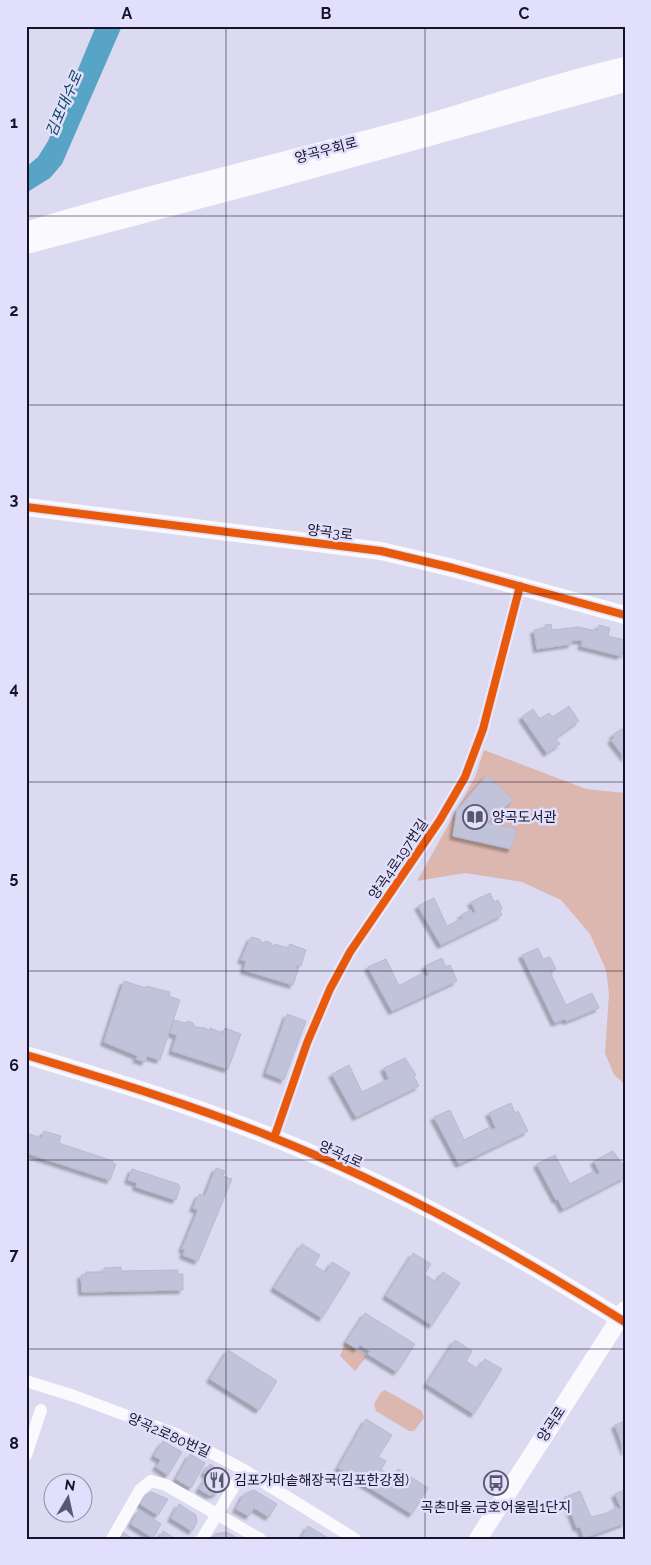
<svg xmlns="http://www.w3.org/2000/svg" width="651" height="1565" font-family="Raleway,'Noto Sans KR',sans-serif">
  <defs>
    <filter id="shadow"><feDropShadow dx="-3.5" dy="3.5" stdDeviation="1" flood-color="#0004"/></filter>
  </defs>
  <rect width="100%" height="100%" fill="#dbdaf0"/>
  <g fill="#dbb7b0">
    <polygon points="484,750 586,789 625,793 625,1084 614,1075 605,1053 609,994 606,970 590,934 561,900 522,882 465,873 417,881 475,777"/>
    <polygon points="345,1343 367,1356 355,1371 340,1356"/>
    <polygon points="385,1390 422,1411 424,1418 414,1431 409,1431 376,1411 374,1404 381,1392"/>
  </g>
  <polygon fill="#57a4c6" points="96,26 122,26 62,164 50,178 26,193 26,167 38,157 48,141"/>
  <g fill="#c0c3d9" stroke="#b7bbd0" filter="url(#shadow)">
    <polygon points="551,624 552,630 578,627 597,631 599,625 610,628 608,636 625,640 625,654 621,653 621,656 581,646 583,641 578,640 571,641 572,644 537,649 534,630 545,628 545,625"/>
    <polygon points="569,706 579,721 555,738 560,744 547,753 522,717 533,709 540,719 549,713 553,717"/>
    <polygon points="621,729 625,730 625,758 611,740 614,738 613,735"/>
    <polygon points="487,775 513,800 487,823 517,829 511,849 453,836 457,810"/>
    <polygon points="490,893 494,902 498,900 502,908 500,911 502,915 441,945 418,906 434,898 447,926 463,918 461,915 471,910 472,913 476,912 471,902"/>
    <polygon points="251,937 259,939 263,943 266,941 271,943 274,947 275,944 288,948 290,944 306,950 301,966 297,965 296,969 298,970 293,985 244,970 246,961 241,960"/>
    <polygon points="538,948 543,959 550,957 556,969 550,972 566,1005 592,993 599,1008 567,1021 564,1019 555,1023 522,955"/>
    <polygon points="442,958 446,967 450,965 457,981 392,1011 368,967 386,959 399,986 423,973 425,977 429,975 425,966"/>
    <polygon points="124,981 146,988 146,986 170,992 169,996 180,1000 160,1060 147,1056 145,1062 136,1059 138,1056 104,1042"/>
    <polygon points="287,1014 306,1021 284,1080 266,1073"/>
    <polygon points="174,1020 185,1023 188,1021 193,1023 195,1027 206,1028 209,1031 210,1028 223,1033 225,1028 241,1034 228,1069 172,1051 177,1035 170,1033"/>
    <polygon points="405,1058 416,1075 414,1076 419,1086 356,1117 332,1074 349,1065 362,1092 389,1079 384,1068"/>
    <polygon points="511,1103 515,1113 518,1111 528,1131 459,1164 434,1117 450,1110 464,1140 490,1127 492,1130 496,1128 489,1113"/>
    <polygon points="44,1131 61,1136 59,1143 113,1161 112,1163 116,1164 110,1180 26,1153 26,1133 42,1138"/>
    <polygon points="613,1151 625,1168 625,1177 563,1209 558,1199 556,1200 537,1164 555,1155 570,1184 594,1171 596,1175 600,1173 594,1161"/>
    <polygon points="216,1168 225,1171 223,1176 232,1179 198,1261 183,1255 185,1250 182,1249 198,1210 193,1208 199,1194 205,1196"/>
    <polygon points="132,1169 178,1184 180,1187 176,1200 136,1187 137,1183 128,1180"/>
    <polygon points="302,1244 320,1255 314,1265 326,1273 332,1262 350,1273 322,1318 274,1288"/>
    <polygon points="413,1253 431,1264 424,1274 436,1282 443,1272 460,1283 432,1325 386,1296"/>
    <polygon points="121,1267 121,1271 178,1270 178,1274 183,1274 183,1290 82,1292 81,1275 85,1275 86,1272 104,1272 104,1268"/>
    <polygon points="365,1313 415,1344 397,1372 368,1354 370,1351 360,1345 357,1349 346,1342"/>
    <polygon points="455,1340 472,1351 466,1361 478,1369 485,1359 502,1369 474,1414 427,1384"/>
    <polygon points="228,1350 277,1381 259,1410 210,1379"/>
    <polygon points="366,1419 392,1435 378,1457 386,1461 381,1469 392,1478 398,1469 428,1488 412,1514 338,1468"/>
    <polygon points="625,1421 625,1452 615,1425"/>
    <polygon points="163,1441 182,1452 168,1475 156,1467 161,1460 154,1456"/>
    <polygon points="190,1454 205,1463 191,1488 176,1479"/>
    <polygon points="210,1464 222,1472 225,1479 216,1494 209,1495 199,1489 208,1476 204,1473"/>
    <polygon points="254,1490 277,1504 269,1517 254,1508 249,1516 236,1509 244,1494"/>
    <polygon points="624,1490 625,1523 584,1538 580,1527 577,1528 565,1497 580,1491 591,1517 607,1513 617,1507 618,1509 621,1508 615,1494"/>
    <polygon points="151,1492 168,1499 158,1515 140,1504 146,1495"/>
    <polygon points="179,1504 196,1515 197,1522 192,1531 171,1518"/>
    <polygon points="139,1510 161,1524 153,1538 131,1524"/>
    <polygon points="308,1526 330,1539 301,1539"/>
    <polygon points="163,1531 176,1539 158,1539"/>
    <polygon points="123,1532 133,1539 118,1539"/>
    <polygon points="227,1532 239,1539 213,1539 215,1534"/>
  </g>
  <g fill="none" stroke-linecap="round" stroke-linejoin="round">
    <g stroke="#faf9fd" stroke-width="12">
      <polyline points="274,1138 307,1043 330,989 350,952 440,820 465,777 483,729 520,586"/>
      <polyline points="26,1381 74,1396 176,1434 244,1470 355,1539"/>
      <polyline points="26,1455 41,1410"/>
      <polyline points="112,1539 140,1490 151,1481 166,1485 260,1539"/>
      <polyline points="202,1539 244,1470"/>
    </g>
    <g stroke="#faf9fd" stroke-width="18">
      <path d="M26,231C153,192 282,162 410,128C482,108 552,82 625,66"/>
      <polyline points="26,245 255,185 625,83"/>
      <polyline points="26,507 381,551 453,568 625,615"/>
      <path d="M26,1055C109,1080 193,1105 274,1138C397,1187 513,1252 625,1322"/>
      <polyline points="478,1539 625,1310"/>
    </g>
    <defs>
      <g id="cycleway">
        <polyline points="26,507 381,551 453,568 625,615"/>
        <path d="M26,1055C109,1080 193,1105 274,1138C397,1187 513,1252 625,1322"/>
        <polyline points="274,1138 307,1043 330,989 350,952 440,820 465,777 483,729 520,586"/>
      </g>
    </defs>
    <use href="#cycleway" stroke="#e1dffb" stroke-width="11"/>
    <use href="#cycleway" stroke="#e8590c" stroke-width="8"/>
  </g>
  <path fill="none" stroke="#151229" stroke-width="1" stroke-opacity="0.55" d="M226,26V1539M425,26V1539M26,216H625M26,405H625M26,594H625M26,782H625M26,971H625M26,1160H625M26,1349H625"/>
  <defs>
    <symbol id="library-ring" viewBox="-11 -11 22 22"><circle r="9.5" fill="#e1dffb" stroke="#5a586f" stroke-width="1.5"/><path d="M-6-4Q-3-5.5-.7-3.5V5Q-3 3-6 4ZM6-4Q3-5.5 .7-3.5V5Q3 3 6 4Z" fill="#5a586f"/></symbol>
    <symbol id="restaurant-ring" viewBox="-11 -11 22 22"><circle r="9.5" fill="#e1dffb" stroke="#5a586f" stroke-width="1.5"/><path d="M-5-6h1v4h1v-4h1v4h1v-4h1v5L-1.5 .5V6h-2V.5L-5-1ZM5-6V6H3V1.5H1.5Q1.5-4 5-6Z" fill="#5a586f"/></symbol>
    <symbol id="bus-ring" viewBox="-11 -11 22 22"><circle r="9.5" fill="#e1dffb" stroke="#5a586f" stroke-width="1.5"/><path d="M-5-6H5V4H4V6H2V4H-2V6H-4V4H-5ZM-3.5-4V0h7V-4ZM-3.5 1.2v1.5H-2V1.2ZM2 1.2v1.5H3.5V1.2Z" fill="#5a586f"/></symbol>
  </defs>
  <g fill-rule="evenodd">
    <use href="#library-ring" x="461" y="803" width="28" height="28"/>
    <use href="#restaurant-ring" x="203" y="1466" width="28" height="28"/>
    <use href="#bus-ring" x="482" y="1469" width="28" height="28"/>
  </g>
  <g text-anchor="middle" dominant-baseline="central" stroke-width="5" stroke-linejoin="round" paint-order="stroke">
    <g font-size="14" fill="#151229" stroke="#e1dffb">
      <text transform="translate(326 150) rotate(-15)">양곡우회로</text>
      <text transform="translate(330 532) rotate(7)">양곡3로</text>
      <text transform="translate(398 859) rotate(-56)">양곡4로197번길</text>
      <text transform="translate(341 1154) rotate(24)">양곡4로</text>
      <text transform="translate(551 1424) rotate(-57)">양곡로</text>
      <text transform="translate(169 1435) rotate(24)">양곡2로80번길</text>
    </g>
    <g font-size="14" fill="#151229" stroke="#e1dffb" text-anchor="start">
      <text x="492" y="817">양곡도서관</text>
      <text x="234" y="1480">김포가마솥해장국(김포한강점)</text>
      <text x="496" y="1507" text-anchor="middle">곡촌마을.금호어울림1단지</text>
    </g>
    <g font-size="15" font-style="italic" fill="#0d475d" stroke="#e1dffb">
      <text transform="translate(64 104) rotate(-67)">김포대수로</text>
    </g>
  </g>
  <rect width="651" height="1565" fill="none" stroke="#e1dffb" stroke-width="55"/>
  <g transform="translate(68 1498) rotate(9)"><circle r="24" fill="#e1dffb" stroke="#8f8da7"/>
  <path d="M0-4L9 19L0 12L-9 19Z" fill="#5a586f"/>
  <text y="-8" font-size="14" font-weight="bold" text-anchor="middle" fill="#151229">N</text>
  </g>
  <rect x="28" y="28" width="596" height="1510" fill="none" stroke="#151229" stroke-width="2"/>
  <g font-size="16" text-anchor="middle" font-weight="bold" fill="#151229">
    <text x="127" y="19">A</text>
    <text x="326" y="19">B</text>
    <text x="524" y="19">C</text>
    <text x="14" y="128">1</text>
    <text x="14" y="316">2</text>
    <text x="14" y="505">3</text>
    <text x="14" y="694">4</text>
    <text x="14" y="883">5</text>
    <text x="14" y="1071">6</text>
    <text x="14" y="1260">7</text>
    <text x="14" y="1449">8</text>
  </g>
</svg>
